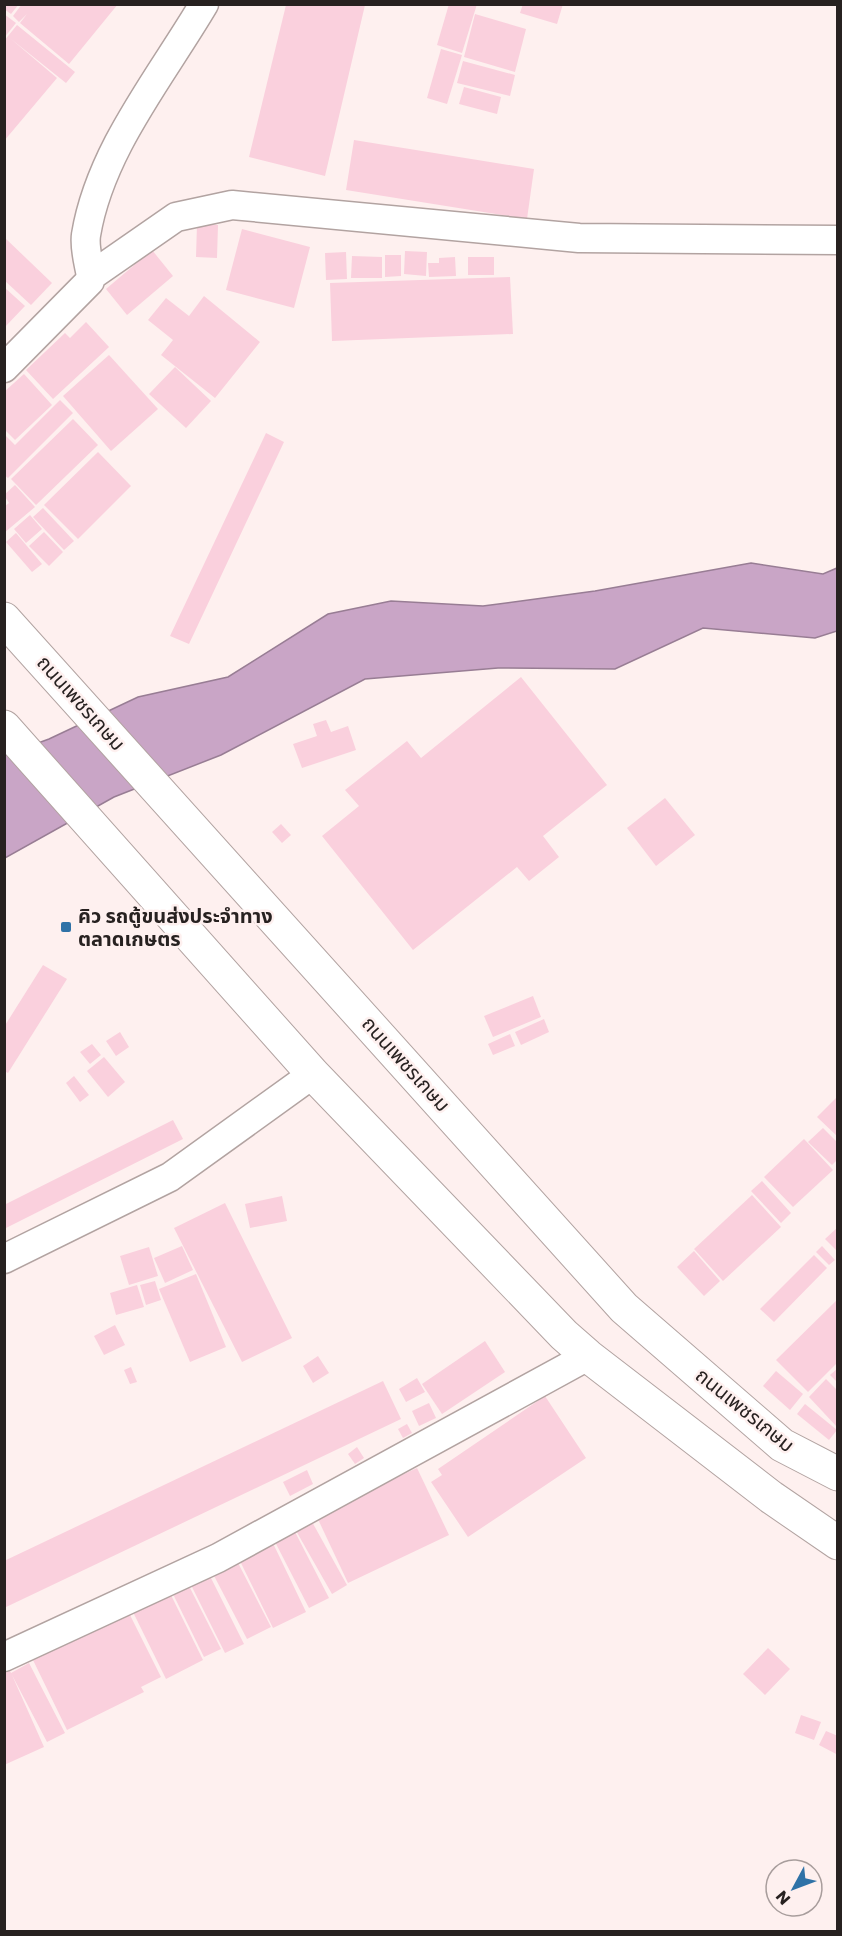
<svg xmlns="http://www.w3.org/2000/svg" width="842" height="1936" font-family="Poppins,'Noto Sans Thai',sans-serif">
  <rect width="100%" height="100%" fill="#fef0ef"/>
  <polygon fill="#c9a5c6" stroke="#987d94" stroke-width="1.5" points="751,563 823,574 837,568 837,631 815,638 703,628 615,669 498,668 365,679 221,755 114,797 5,858 5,755 49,739 138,697 228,677 328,614 391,601 483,606 595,591"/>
  <g fill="#fad0dd">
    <polygon points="4,4 19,4 11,14 4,9"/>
    <polygon points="22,4 118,4 69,64 20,23 27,14 19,22 13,16"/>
    <polygon points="449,4 477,4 462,53 437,45"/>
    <polygon points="523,4 563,4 557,24 520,13"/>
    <polygon points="286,5 365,5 325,176 249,157"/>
    <polygon points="4,14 16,23 4,38"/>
    <polygon points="475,14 526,29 515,72 464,57"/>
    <polygon points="17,25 75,72 66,83 11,39 57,78 4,141 4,41"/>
    <polygon points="441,49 462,55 447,104 427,98"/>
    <polygon points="463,61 515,75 510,96 457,83"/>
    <polygon points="464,87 501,97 497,114 459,104"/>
    <polygon points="354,140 534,169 527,219 346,190"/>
    <polygon points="197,224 218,225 217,258 196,257"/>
    <polygon points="242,229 310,247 294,308 226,290"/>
    <polygon points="4,237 52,283 31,305 4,280"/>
    <polygon points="152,250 173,276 127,315 106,289"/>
    <polygon points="405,251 427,252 426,276 404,274"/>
    <polygon points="346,252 347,279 326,280 325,253"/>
    <polygon points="385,255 401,255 401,276 385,277"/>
    <polygon points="352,256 382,257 382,278 351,278"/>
    <polygon points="455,257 456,276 429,277 428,263 439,263 439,258"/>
    <rect x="468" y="257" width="26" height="18"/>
    <polygon points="510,277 513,334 332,341 330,283"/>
    <polygon points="4,287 25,306 4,328"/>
    <polygon points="204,296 260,342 215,398 161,355 173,340 148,320 166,298 189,316"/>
    <polygon points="86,322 109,347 53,399 26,370 65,333 70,338"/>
    <polygon points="109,355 158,409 111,451 63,396"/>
    <polygon points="175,367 211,401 186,428 149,394"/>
    <polygon points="24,374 52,405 15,440 4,429 4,392"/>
    <polygon points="60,400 73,413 8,478 4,475 4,434 15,445"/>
    <polygon points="73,419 98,445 36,505 11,479"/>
    <polygon points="266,433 284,442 189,644 170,636"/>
    <polygon points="98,452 131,486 78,539 44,505"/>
    <polygon points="15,485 35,507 4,533 4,507 9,503 4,495"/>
    <polygon points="43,508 74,541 64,550 33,517"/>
    <polygon points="30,515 42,529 26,543 14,529"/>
    <polygon points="44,532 63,552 49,566 29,546"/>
    <polygon points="16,533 42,564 32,572 6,542"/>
    <polygon points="521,677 607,785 543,836 559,857 529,881 517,867 413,950 322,836 359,806 345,790 407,741 421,758"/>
    <polygon points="326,720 331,732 348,726 356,750 302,768 293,744 317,736 313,724"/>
    <polygon points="665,798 695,835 656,866 627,828"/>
    <polygon points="281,824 291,835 282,843 272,832"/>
    <polygon points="43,965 67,979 8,1073 4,1071 4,1027"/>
    <polygon points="533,996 541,1017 493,1037 484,1016"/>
    <polygon points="544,1019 549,1032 521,1045 515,1032"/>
    <polygon points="120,1032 129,1047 116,1056 106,1041"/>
    <polygon points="510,1034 515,1046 493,1055 488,1044"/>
    <polygon points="92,1044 101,1055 90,1064 80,1052"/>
    <polygon points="104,1057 125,1082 108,1097 87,1071"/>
    <polygon points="74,1076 89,1095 80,1102 66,1083"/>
    <polygon points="838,1096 838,1137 817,1117"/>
    <polygon points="173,1120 183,1139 4,1229 4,1205"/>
    <polygon points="823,1128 838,1143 838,1159 832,1165 808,1142"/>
    <polygon points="804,1139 833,1170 793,1207 764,1177"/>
    <polygon points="762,1181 791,1213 781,1223 751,1191"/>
    <polygon points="752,1195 781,1227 723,1281 694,1249"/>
    <polygon points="282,1196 287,1221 250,1228 245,1204"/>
    <polygon points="225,1203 292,1338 242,1362 174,1228"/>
    <polygon points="838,1227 838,1252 825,1239"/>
    <polygon points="182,1246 193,1270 165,1283 154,1258"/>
    <polygon points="822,1246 835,1260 829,1265 816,1252"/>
    <polygon points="149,1247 158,1276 129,1285 120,1256"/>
    <polygon points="694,1251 720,1281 704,1296 677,1267"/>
    <polygon points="814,1255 827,1268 774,1322 760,1309"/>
    <polygon points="196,1274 226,1347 190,1362 159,1289"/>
    <polygon points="155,1281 161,1300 146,1305 140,1285"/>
    <polygon points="137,1285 144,1307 116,1315 110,1293"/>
    <polygon points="838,1299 838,1362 808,1392 776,1360"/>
    <polygon points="115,1325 125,1345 104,1355 94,1336"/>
    <polygon points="485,1341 505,1372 442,1414 422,1384"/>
    <polygon points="318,1356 329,1373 313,1383 303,1366"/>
    <polygon points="131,1367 137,1382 130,1384 124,1370"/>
    <polygon points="838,1368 838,1383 830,1375"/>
    <polygon points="776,1371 803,1394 790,1410 763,1386"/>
    <polygon points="417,1378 425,1392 406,1402 399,1389"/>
    <polygon points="826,1379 838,1391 838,1428 809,1397"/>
    <polygon points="383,1381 401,1419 4,1608 4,1561"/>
    <polygon points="545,1396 586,1458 468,1537 431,1482 442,1475 438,1469"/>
    <polygon points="429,1403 436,1418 419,1426 412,1411"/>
    <polygon points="805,1404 837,1430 829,1440 797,1414"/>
    <polygon points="407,1424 412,1433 403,1438 398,1429"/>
    <polygon points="357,1447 364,1458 355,1464 348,1454"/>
    <polygon points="417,1468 449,1535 348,1583 316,1515"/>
    <polygon points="307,1470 313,1484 290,1496 283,1482"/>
    <polygon points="311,1520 347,1585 332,1594 295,1529"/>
    <polygon points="293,1528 329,1598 309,1608 273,1538"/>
    <polygon points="270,1537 306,1612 273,1628 236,1553"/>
    <polygon points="235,1557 271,1627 247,1639 211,1570"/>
    <polygon points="208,1572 244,1644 225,1653 189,1581"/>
    <polygon points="188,1584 221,1649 204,1657 172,1592"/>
    <polygon points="169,1591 203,1660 166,1679 132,1610"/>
    <polygon points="129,1613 161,1677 141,1687 144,1692 67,1730 33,1660"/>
    <polygon points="768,1648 790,1669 765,1695 743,1674"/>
    <polygon points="29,1663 65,1733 47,1742 12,1675 44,1747 4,1765 4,1668 8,1667 11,1673"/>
    <polygon points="801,1715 821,1722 814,1740 795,1733"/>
    <polygon points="826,1731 838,1736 838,1755 819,1745"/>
  </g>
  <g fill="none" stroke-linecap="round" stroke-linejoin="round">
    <defs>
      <g id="minor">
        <path d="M91,276C89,264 84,248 86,235C100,150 161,77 204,4"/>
        <polyline points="4,368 90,281 91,276 176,217 232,205 579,238 838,240"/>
        <polyline points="4,1259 170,1177 313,1074"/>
        <polyline points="4,1657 218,1558 588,1356"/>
      </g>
      <g id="secondary">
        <polyline points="4,619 624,1308 782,1445 838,1474"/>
        <polyline points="4,727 313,1074 564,1335 588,1356 771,1497 838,1543"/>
      </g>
    </defs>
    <use href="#minor" stroke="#b2a3a1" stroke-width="31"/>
    <use href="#secondary" stroke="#b2a3a1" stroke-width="35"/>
    <use href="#minor" stroke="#fff" stroke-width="28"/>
    <use href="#secondary" stroke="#fff" stroke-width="33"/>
  </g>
  <rect fill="#2f72a7" stroke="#fef0ef" stroke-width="2" x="60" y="921" width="12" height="12" rx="3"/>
  <g text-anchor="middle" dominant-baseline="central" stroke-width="5" stroke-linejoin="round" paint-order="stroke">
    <g font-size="20" fill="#272120" stroke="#fef0ef">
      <text transform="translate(81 703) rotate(48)">ถนนเพชรเกษม</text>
      <text transform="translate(406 1064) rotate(48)">ถนนเพชรเกษม</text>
      <text transform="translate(745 1410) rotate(39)">ถนนเพชรเกษม</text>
    </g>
    <g font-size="20" font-weight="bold" fill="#272120" stroke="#fef0ef" text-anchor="start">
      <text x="78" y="916">คิว รถตู้ขนส่งประจำทาง<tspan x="78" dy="23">ตลาดเกษตร</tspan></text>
    </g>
  </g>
  <rect width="842" height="1936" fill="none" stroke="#272120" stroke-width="12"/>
  <g transform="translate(794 1888) rotate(229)"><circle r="28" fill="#fef0ef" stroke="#a89d9c" stroke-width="1.5"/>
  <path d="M0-4.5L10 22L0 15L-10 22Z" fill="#2f72a7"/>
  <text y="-9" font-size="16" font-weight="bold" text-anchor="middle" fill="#272120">N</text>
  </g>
</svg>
